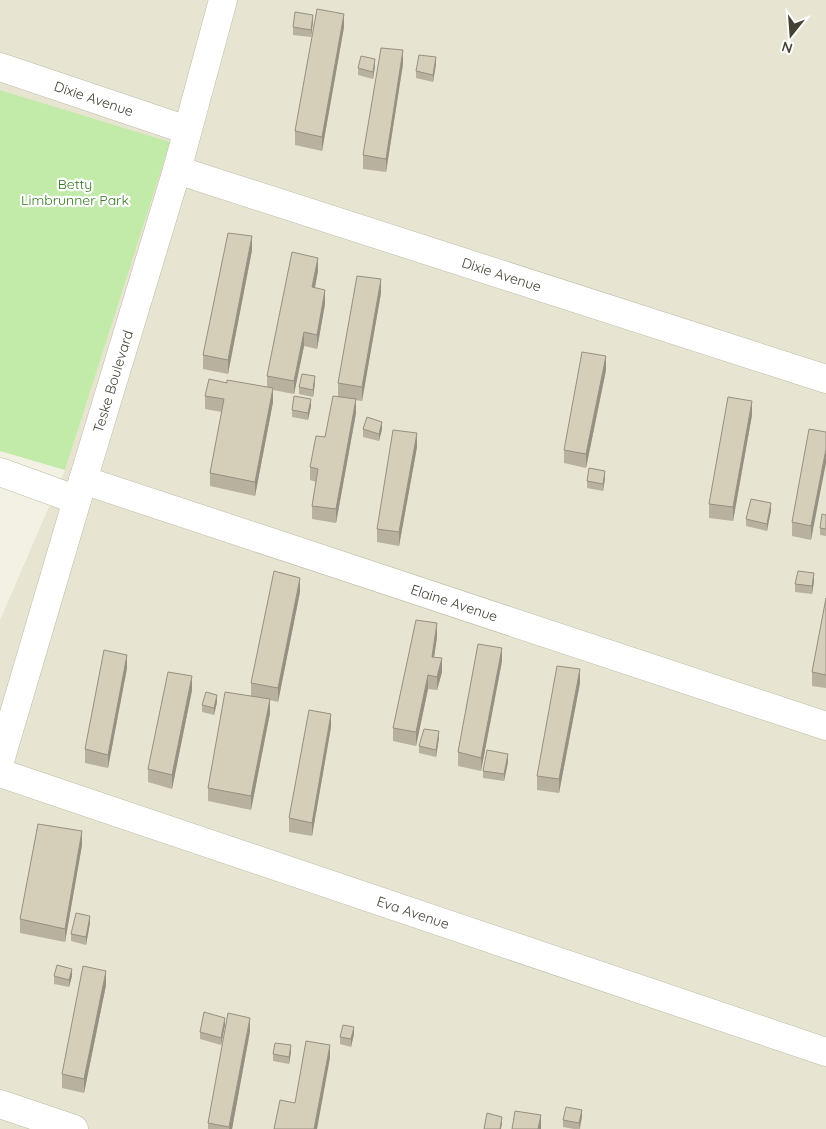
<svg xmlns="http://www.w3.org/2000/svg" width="826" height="1129" font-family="Quicksand,sans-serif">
  <rect width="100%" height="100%" fill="#f3f1e3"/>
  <polygon fill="#e7e4d1" points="0,0 826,0 826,1129 0,1129 0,620 65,470 169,142 0,90"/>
  <polygon fill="#c2eaa8" points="0,90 170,142 65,470 0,451"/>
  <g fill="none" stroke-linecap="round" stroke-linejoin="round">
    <defs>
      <g id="minor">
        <path id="s1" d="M0,67L187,130"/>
        <path id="s2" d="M177,170L826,379"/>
        <polyline points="0,472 77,500"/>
        <path id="s3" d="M83,480L826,726"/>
        <path id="s4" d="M0,761L77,500L177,170L223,0"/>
        <path id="s5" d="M0,773L826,1052"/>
        <polyline points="0,1104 74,1129"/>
      </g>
    </defs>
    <use href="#minor" stroke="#bfbaa5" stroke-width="29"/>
    <use href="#minor" stroke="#fff" stroke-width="28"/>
  </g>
  <g fill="#b7b19e">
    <polygon points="313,22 311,37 293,35 293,27"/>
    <polygon points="344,27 322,151 295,145 295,131"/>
    <polygon points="403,64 386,172 363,169 363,155"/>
    <polygon points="436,64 433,82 416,78 416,71"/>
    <polygon points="375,66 373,79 358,75 358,68"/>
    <polygon points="252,250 228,374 203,369 203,355"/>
    <polygon points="318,271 315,288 325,304 317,349 304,346 294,394 273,390 273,402 255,496 210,486 210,473 222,412 205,409 205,396 227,383 267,387 267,376"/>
    <polygon points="381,293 362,401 356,400 356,413 336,523 312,519 312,506 316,482 310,480 310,467 325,437 338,397 338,383"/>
    <polygon points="606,370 586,468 564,463 564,450"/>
    <polygon points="315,383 313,397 299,394 299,387"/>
    <polygon points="311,406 308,420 292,417 292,410"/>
    <polygon points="752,415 733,521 709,518 709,504"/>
    <polygon points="363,429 382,429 379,441 363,437"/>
    <polygon points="826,432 811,540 792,536 792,522"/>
    <polygon points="417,447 399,546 377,542 377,529"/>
    <polygon points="605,478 603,491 587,488 587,481"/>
    <polygon points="771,510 767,531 746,526 746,519"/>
    <polygon points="826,515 826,536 820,535 820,528"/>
    <polygon points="814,581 812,594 795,592 795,584"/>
    <polygon points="300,592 278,702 270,700 270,713 251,810 208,801 208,788 251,696 251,683"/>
    <polygon points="826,598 826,688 812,686 812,672"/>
    <polygon points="437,637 434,657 442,672 437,690 428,689 416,746 393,741 393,728"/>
    <polygon points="502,661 481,771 458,766 458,752"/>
    <polygon points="127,668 108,768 85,763 85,749"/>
    <polygon points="580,683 559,793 537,790 537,776"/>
    <polygon points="192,690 172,789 148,782 148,769"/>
    <polygon points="217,702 214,715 202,712 202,705"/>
    <polygon points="331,727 312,836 289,832 289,818"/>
    <polygon points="439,738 436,757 419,753 419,746"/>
    <polygon points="508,762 504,781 483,778 483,771"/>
    <polygon points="82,845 65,942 20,933 20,919"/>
    <polygon points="90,923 86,945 71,941 71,934"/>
    <polygon points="54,976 72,976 69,987 54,984"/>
    <polygon points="106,985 84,1093 62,1088 62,1074"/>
    <polygon points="225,1025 221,1045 200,1039 200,1032"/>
    <polygon points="250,1031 232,1129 208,1129 208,1123"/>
    <polygon points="354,1034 351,1047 340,1044 340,1037"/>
    <polygon points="291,1052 289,1064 273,1061 273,1054"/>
    <polygon points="582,1117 580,1129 574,1129 563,1127 563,1120"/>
  </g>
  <g fill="#959081">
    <polygon points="344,14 344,27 322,151 322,137"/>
    <polygon points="313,15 313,22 311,37 311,30"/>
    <polygon points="403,50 403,64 386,172 386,159"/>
    <polygon points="436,57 436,64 433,82 433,75"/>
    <polygon points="375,59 375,66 373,79 373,72"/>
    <polygon points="252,236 252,250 228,374 228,360"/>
    <polygon points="318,258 318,271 312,301 312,287"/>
    <polygon points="381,279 381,293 362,401 362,387"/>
    <polygon points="325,290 325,304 317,349 317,335"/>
    <polygon points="304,332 304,346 294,394 294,381"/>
    <polygon points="606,356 606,370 586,468 586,454"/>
    <polygon points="315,376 315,383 313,397 313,390"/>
    <polygon points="273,388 273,402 255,496 255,482"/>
    <polygon points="311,399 311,406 308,420 308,413"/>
    <polygon points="356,399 356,413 336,523 336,509"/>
    <polygon points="752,401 752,415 733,521 733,507"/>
    <polygon points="382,422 382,429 379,441 379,434"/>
    <polygon points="417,433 417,447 399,546 399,532"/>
    <polygon points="826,449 826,463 811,540 811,526"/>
    <polygon points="605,471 605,478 603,491 603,484"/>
    <polygon points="771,503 771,510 767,531 767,524"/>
    <polygon points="814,573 814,581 812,594 812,586"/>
    <polygon points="300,578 300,592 278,702 278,688"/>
    <polygon points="437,623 437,637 432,671 432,657"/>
    <polygon points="502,648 502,661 481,771 481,758"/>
    <polygon points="127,655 127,668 108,768 108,755"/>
    <polygon points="442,658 442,672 437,690 437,677"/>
    <polygon points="580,669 580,683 559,793 559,779"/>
    <polygon points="428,675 428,689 416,746 416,732"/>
    <polygon points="192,676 192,690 172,789 172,775"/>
    <polygon points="217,695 217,702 214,715 214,708"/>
    <polygon points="270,699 270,713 251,810 251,796"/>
    <polygon points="331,714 331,727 312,836 312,823"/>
    <polygon points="439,731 439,738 436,757 436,750"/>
    <polygon points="508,754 508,762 504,781 504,774"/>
    <polygon points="82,831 82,845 65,942 65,929"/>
    <polygon points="90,916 90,923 86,945 86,937"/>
    <polygon points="72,969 72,976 69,987 69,980"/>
    <polygon points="106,971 106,985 84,1093 84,1079"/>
    <polygon points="225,1018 225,1025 221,1045 221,1038"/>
    <polygon points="250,1018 250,1031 232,1129 229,1129"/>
    <polygon points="354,1027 354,1034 351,1047 351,1039"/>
    <polygon points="291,1045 291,1052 289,1064 289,1057"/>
    <polygon points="330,1045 330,1058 317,1129 314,1129"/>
    <polygon points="582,1110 582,1117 579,1129 579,1123"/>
    <polygon points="541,1115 541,1129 538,1129"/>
    <polygon points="502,1117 502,1124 501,1129 500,1129"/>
  </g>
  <g fill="#d5ceb8" stroke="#959081">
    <polygon points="317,9 344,14 322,137 295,131"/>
    <polygon points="295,12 313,15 311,30 293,27"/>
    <polygon points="381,48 403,50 386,159 363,155"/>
    <polygon points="419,55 436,57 433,75 416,71"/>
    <polygon points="361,56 375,59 373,72 358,68"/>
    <polygon points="228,233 252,236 228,360 203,355"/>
    <polygon points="292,252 318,258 312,287 325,290 317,335 304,332 294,381 267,376"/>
    <polygon points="357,276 381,279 362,387 338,383"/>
    <polygon points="582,352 606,356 586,454 564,450"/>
    <polygon points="302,374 315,376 313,390 299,387"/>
    <polygon points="209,379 227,383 227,380 273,388 255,482 210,473 224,399 205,396"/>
    <polygon points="294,396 311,399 308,413 292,410"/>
    <polygon points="333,396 356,399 336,509 312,506 318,469 310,467 316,436 325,437"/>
    <polygon points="728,397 752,401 733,507 709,504"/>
    <polygon points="367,417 382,422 379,434 363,429"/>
    <polygon points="809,429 826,432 826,449 811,526 792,522"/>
    <polygon points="393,430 417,433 399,532 377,529"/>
    <polygon points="589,468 605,471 603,484 587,481"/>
    <polygon points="751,499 771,503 767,524 746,519"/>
    <polygon points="822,514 826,515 826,529 820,528"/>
    <polygon points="274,571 300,578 278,688 251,683"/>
    <polygon points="798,571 814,573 812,586 795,584"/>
    <polygon points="826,598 826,675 812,672"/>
    <polygon points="416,620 437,623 432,657 442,658 437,677 428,675 416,732 393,728"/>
    <polygon points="478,644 502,648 481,758 458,752"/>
    <polygon points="104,650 127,655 108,755 85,749"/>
    <polygon points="557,666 580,669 559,779 537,776"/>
    <polygon points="168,672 192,676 172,775 148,769"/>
    <polygon points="206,692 217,695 214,708 202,705"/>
    <polygon points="225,692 270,699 251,796 208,788"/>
    <polygon points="309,710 331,714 312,823 289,818"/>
    <polygon points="424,729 439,731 436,750 419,746"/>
    <polygon points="487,750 508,754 504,774 483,771"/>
    <polygon points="38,824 82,831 65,929 20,919"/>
    <polygon points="76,913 90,916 86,937 71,934"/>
    <polygon points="57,965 72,969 69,980 54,976"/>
    <polygon points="83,966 106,971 84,1079 62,1074"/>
    <polygon points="204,1012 225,1018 221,1038 200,1032"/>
    <polygon points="228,1013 250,1018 229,1127 208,1123"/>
    <polygon points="343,1025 354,1027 351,1039 340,1037"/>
    <polygon points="306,1041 330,1045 314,1129 274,1129 280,1100 295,1103"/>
    <polygon points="275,1043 291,1045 289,1057 273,1054"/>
    <polygon points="566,1107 582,1110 579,1123 563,1120"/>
    <polygon points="515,1111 541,1115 538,1129 512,1129"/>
    <polygon points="487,1113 502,1117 500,1129 484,1129"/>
  </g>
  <g text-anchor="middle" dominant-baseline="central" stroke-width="4.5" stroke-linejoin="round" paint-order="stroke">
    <g font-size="14" fill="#454133" stroke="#fff">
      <text stroke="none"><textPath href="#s1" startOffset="99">Dixie Avenue</textPath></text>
      <text stroke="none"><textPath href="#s2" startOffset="341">Dixie Avenue</textPath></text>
      <text stroke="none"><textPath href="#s4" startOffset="396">Teske Boulevard</textPath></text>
      <text stroke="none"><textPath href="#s3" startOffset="391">Elaine Avenue</textPath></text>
      <text stroke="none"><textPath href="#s5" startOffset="436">Eva Avenue</textPath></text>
    </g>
    <g font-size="14" fill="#367a23" stroke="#fff">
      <text x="75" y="184">Betty<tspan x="75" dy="16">Limbrunner Park</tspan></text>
    </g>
  </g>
  <g transform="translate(791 35) rotate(197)" stroke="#ffffff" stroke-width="4" paint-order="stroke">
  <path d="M0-4L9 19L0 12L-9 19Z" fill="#454133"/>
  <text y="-8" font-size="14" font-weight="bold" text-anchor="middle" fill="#454133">N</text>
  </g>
</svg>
